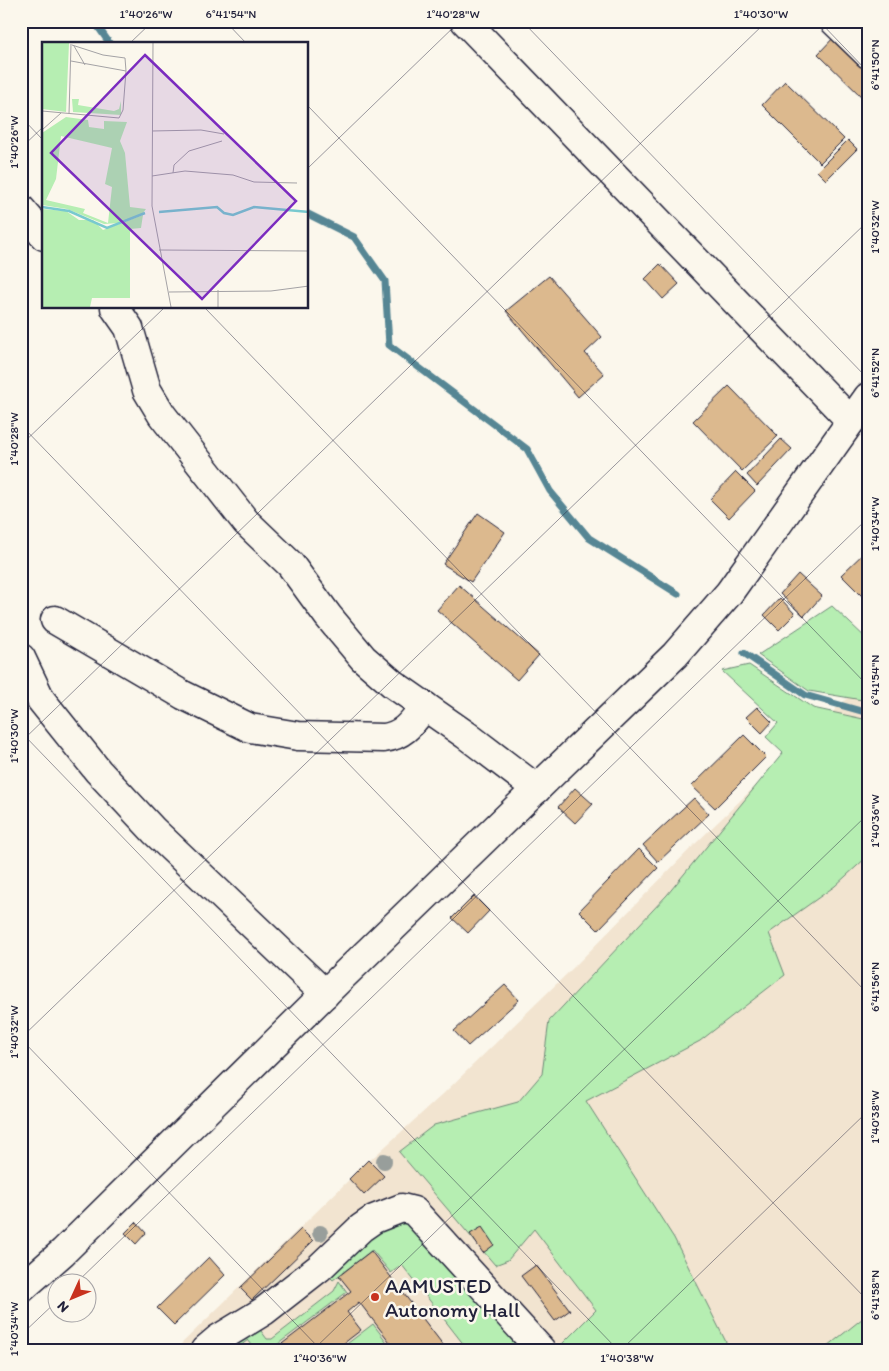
<svg xmlns="http://www.w3.org/2000/svg" width="889" height="1371" font-family="Itim,sans-serif">
  <rect width="100%" height="100%" fill="#fbf7ec"/>
  <filter id="ink" filterUnits="userSpaceOnUse"><feTurbulence type="fractalNoise" baseFrequency=".02" numOctaves="2"/><feDisplacementMap in="SourceGraphic" scale="10" xChannelSelector="R" yChannelSelector="G"/><feConvolveMatrix kernelMatrix="1 2 1 2 8 2 1 2 1" color-interpolation-filters="sRGB"/></filter>
  <g filter="url(#ink)">
    <polygon fill="#f2e4d0" points="868,678 868,1350 175,1350 356,1173 442,1095 575,966 694,845"/>
    <g fill="#b6eeb2" stroke="#6c8876">
      <polygon points="832,606 868,640 868,701 809,691 758,655"/>
      <polygon points="749,665 813,708 868,720 868,856 835,886 769,933 785,975 700,1041 586,1101 674,1238 730,1350 566,1350 562,1344 596,1310 534,1229 508,1260 495,1265 399,1152 434,1125 518,1102 542,1074 549,1021 667,895 783,753 766,737 778,723 722,671"/>
      <polygon points="405,1215 527,1350 468,1350 402,1265 391,1273 372,1250 333,1280 329,1276 329,1264"/>
      <polygon points="339,1281 347,1292 270,1350 256,1350 248,1340 235,1350 214,1350 258,1327 267,1339 272,1339 334,1291"/>
      <polygon points="868,1314 868,1350 823,1350"/>
      <polygon points="373,1324 393,1350 339,1350"/>
    </g>
    <g fill="none" stroke-linecap="round" stroke-linejoin="round">
      <g stroke="#568694" stroke-width="7">
        <polyline points="94,21 110,44"/>
        <polyline points="308,214 354,237 385,281 389,345 527,449 550,491 589,538 678,594"/>
        <polyline points="744,653 805,695 868,713"/>
      </g>
    </g>
    <g fill="#dcb98e" stroke="#22223b">
      <polygon points="836,35 868,66 868,103 818,54"/>
      <polygon points="785,81 844,139 820,163 762,105"/>
      <polygon points="848,140 857,149 826,180 817,171"/>
      <polygon points="660,264 679,284 663,299 645,279"/>
      <polygon points="549,276 602,337 585,353 604,374 578,397 506,311"/>
      <polygon points="729,386 778,436 742,471 693,421"/>
      <polygon points="781,439 792,449 757,486 747,475"/>
      <polygon points="736,472 755,491 729,518 710,499"/>
      <polygon points="478,513 505,532 471,582 443,564"/>
      <polygon points="868,549 868,602 841,575"/>
      <polygon points="798,574 822,596 804,616 780,594"/>
      <polygon points="459,585 539,655 517,680 437,610"/>
      <polygon points="780,598 795,614 779,630 764,615"/>
      <polygon points="757,707 772,722 762,733 746,717"/>
      <polygon points="744,735 766,757 715,808 692,786"/>
      <polygon points="575,788 593,804 575,823 558,807"/>
      <polygon points="694,798 709,814 658,862 643,845"/>
      <polygon points="639,849 658,868 598,930 579,911"/>
      <polygon points="474,896 489,911 468,933 452,918"/>
      <polygon points="505,985 519,1000 468,1046 454,1031"/>
      <polygon points="368,1160 384,1176 364,1195 349,1179"/>
      <polygon points="136,1222 146,1233 136,1244 125,1233"/>
      <polygon points="482,1227 494,1245 483,1253 470,1234"/>
      <polygon points="301,1229 313,1241 252,1300 240,1288"/>
      <polygon points="371,1251 447,1350 396,1350 359,1302 347,1312 361,1330 335,1350 274,1350 351,1291 339,1276"/>
      <polygon points="209,1257 225,1275 174,1325 157,1308"/>
      <polygon points="536,1265 570,1310 555,1321 521,1276"/>
    </g>
    <g fill="none" stroke-linecap="round" stroke-linejoin="round">
      <defs>
        <g id="minor">
          <polyline points="465,21 851,421"/>
          <polyline points="834,21 868,54"/>
          <polyline points="21,209 44,236"/>
          <polyline points="115,308 129,328 147,390 162,415 246,522 290,564 328,616 363,658 393,684 466,735 537,789"/>
          <path d="M55,620L183,695L250,728L298,736L384,738C405,735 412,722 425,706"/>
          <polyline points="21,658 41,700 98,771 154,831 325,994"/>
          <polyline points="21,1289 63,1252 342,977 675,655 729,593 868,397"/>
          <polyline points="205,1350 218,1339 264,1311 319,1268 361,1228 374,1219 402,1208 414,1211 541,1350"/>
        </g>
      </defs>
      <use href="#minor" stroke="#22223b" stroke-width="31"/>
      <use href="#minor" stroke="#fbf7ec" stroke-width="28"/>
    </g>
    <g fill="#989e9b">
      <circle cx="384" cy="1161" r="8"/>
      <circle cx="320" cy="1233" r="8"/>
    </g>
  </g>
  <path fill="none" stroke="#22223b" stroke-width="1" stroke-opacity="0.45" d="M225,21L247,44M522,21L868,379M819,21L868,72M129,44L153,21M308,106L868,686M21,117L44,141M21,148L44,126M308,168L460,21M205,308L868,994M21,425L868,1301M21,445L164,308M21,732L618,1350M21,742L767,21M21,1038L868,221M21,1039L321,1350M75,1284L868,518M21,1335L58,1300M21,1347L24,1350M313,1350L868,814M621,1350L868,1111"/>
  <circle fill="#c8321e" stroke="#fbf7ec" stroke-width="2" cx="375" cy="1297" r="5"/>
  <g text-anchor="middle" dominant-baseline="central" stroke-width="5" stroke-linejoin="round" paint-order="stroke">
    <g font-size="21" fill="#22223b" stroke="#fbf7ec" text-anchor="start">
      <text x="385" y="1285">AAMUSTED<tspan x="385" dy="24">Autonomy Hall</tspan></text>
    </g>
  </g>
  <g transform="translate(42 42)">
    <rect width="266" height="266" fill="#fbf7ec"/>
    <path d="M0,1H27L24,70L0,67ZM30,57H37L36,63L72,69L77,67L79,59V73L31,70ZM24,75L46,78L47,85L62,87V79L85,80L78,99L83,111L88,165L104,167L101,171L78,181L62,182L25,167L0,163V91ZM19,94L70,106L63,142L70,145L66,181L41,171L43,167L4,158L14,137ZM0,167L24,169L37,178H51L61,188L101,173L99,186L88,187V256H50L48,265H0Z" fill="#b6eeb2" fill-rule="evenodd"/>
    <path fill="none" stroke="#78c9cf" stroke-width="2.5" d="M0,165L27,169L65,186L103,171M117,170L175,165L182,171L191,173L212,165L267,170"/>
    <path fill="none" stroke="#a4a2a5" stroke-width="1" d="M111,1L110,164L129,265M32,4L43,23M29,19L84,29L83,16L61,13L30,3M0,69L77,76L81,68L84,29M27,72L29,2M0,88L19,71M110,89L159,88L182,92M131,131L132,123L147,109L180,99M110,134L143,129L191,133L212,140L255,141M117,208L267,209M176,248V265M127,250L229,249L267,244"/>
    <path fill="#7b2cbf" fill-opacity="0.15" stroke="#7b2cbf" stroke-width="2.5" d="M103,13L254,159L160,257L9,111Z"/>
    <rect width="266" height="266" fill="none" stroke="#22223b" stroke-width="2.5"/>
  </g>
  <rect width="889" height="1371" fill="none" stroke="#fbf7ec" stroke-width="55"/>
  <g transform="translate(72 1298) rotate(226)"><circle r="24" fill="#fbf7ec" stroke="#a4a2a5"/>
  <path d="M0-4L9 19L0 12L-9 19Z" fill="#c8321e"/>
  <text y="-8" font-size="14" font-weight="bold" text-anchor="middle" fill="#22223b">N</text>
  </g>
  <rect x="28" y="28" width="834" height="1316" fill="none" stroke="#22223b" stroke-width="2"/>
  <g font-size="12" text-anchor="middle" fill="#22223b">
    <text x="146" y="18">1°40'26"W</text>
    <text x="231" y="18">6°41'54"N</text>
    <text x="453" y="18">1°40'28"W</text>
    <text x="761" y="18">1°40'30"W</text>
    <text transform="translate(875 65) rotate(-90)" y="4">6°41'50"N</text>
    <text transform="translate(14 142) rotate(-90)" y="4">1°40'26"W</text>
    <text transform="translate(875 227) rotate(-90)" y="4">1°40'32"W</text>
    <text transform="translate(875 373) rotate(-90)" y="4">6°41'52"N</text>
    <text transform="translate(14 439) rotate(-90)" y="4">1°40'28"W</text>
    <text transform="translate(875 524) rotate(-90)" y="4">1°40'34"W</text>
    <text transform="translate(875 680) rotate(-90)" y="4">6°41'54"N</text>
    <text transform="translate(14 736) rotate(-90)" y="4">1°40'30"W</text>
    <text transform="translate(875 821) rotate(-90)" y="4">1°40'36"W</text>
    <text transform="translate(875 987) rotate(-90)" y="4">6°41'56"N</text>
    <text transform="translate(14 1032) rotate(-90)" y="4">1°40'32"W</text>
    <text transform="translate(875 1117) rotate(-90)" y="4">1°40'38"W</text>
    <text transform="translate(875 1295) rotate(-90)" y="4">6°41'58"N</text>
    <text transform="translate(14 1329) rotate(-90)" y="4">1°40'34"W</text>
    <text x="320" y="1362">1°40'36"W</text>
    <text x="627" y="1362">1°40'38"W</text>
  </g>
</svg>
